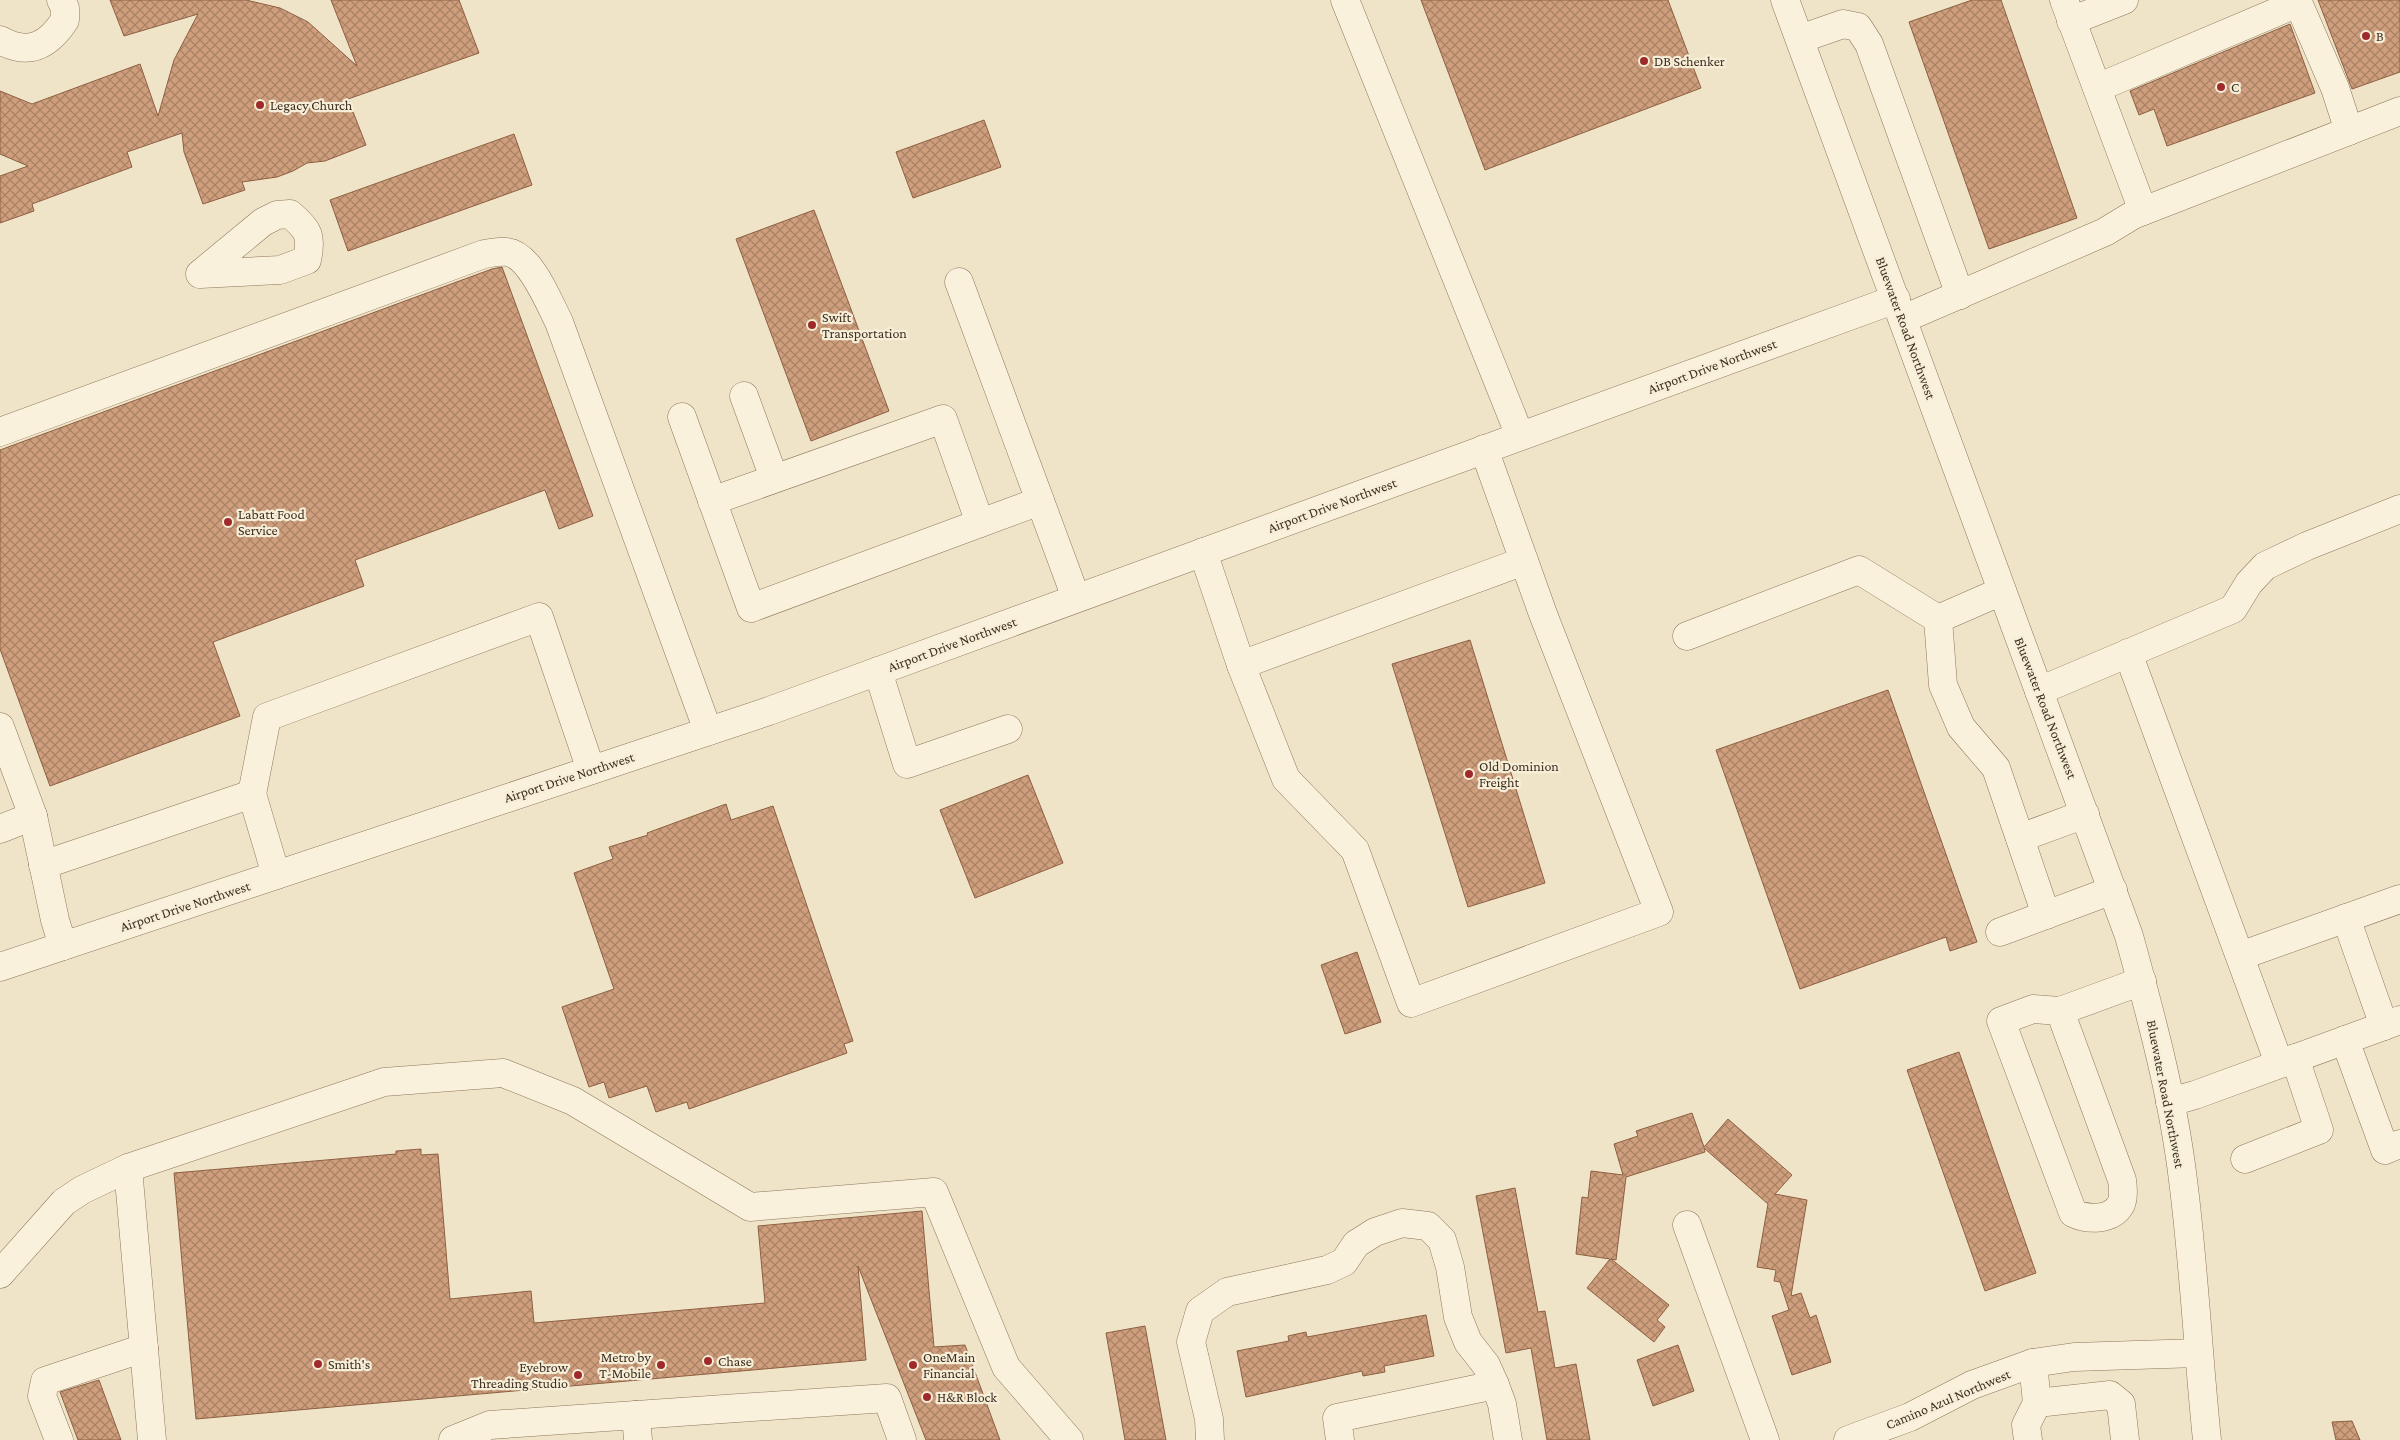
<svg xmlns="http://www.w3.org/2000/svg" width="2400" height="1440" font-family="'Crimson Pro',serif">
  <defs>
    <pattern id="building-cross-hatch" width="8" height="8" patternUnits="userSpaceOnUse" patternTransform="scale(1.25)"><rect width="8" height="8" fill="#cf9f7d"/><path d="M0 0l8 8M0 8l8-8" fill="none" stroke="#a98266"/></pattern>
  </defs>
  <rect width="100%" height="100%" fill="#f0e4c8"/>
  <g fill="url(#building-cross-hatch)" stroke="#8d5f41">
    <polygon points="110,0 246,0 280,8 308,22 357,66 331,0 459,0 479,53 348,99 366,145 325,161 307,163 293,171 277,177 242,182 245,190 203,204 184,152 182,133 127,152 132,167 32,204 34,211 0,223 0,176 28,166 0,154 0,91 32,104 140,64 158,116 174,60 198,14 124,36"/>
    <polygon points="1421,0 1668,0 1701,88 1485,170"/>
    <polygon points="1972,0 2001,0 2077,218 1989,249 1909,22"/>
    <polygon points="2318,0 2400,0 2400,72 2352,89"/>
    <polygon points="2290,24 2315,93 2167,146 2154,109 2139,115 2130,91"/>
    <polygon points="984,120 1001,167 913,198 896,152"/>
    <polygon points="514,134 532,185 348,251 330,200"/>
    <polygon points="814,210 889,411 811,441 736,239"/>
    <polygon points="502,267 593,516 559,529 545,490 355,560 364,586 213,642 240,716 50,786 0,649 0,450 492,269"/>
    <polygon points="1470,640 1545,883 1468,907 1392,664"/>
    <polygon points="1888,690 1977,942 1950,951 1946,937 1800,989 1716,750"/>
    <polygon points="1028,775 1063,863 975,898 940,810"/>
    <polygon points="726,804 731,820 773,806 853,1041 844,1044 847,1053 689,1109 687,1102 656,1112 647,1086 609,1098 604,1082 589,1087 562,1007 614,989 574,873 613,859 609,847 648,835 647,833"/>
    <polygon points="1357,952 1381,1022 1345,1034 1321,965"/>
    <polygon points="1959,1052 2036,1273 1985,1291 1907,1070"/>
    <polygon points="1692,1113 1704,1147 1728,1119 1792,1175 1775,1194 1807,1200 1791,1296 1801,1293 1810,1318 1816,1315 1831,1362 1792,1375 1772,1316 1789,1310 1780,1282 1774,1281 1776,1270 1757,1267 1768,1204 1704,1148 1705,1152 1626,1177 1616,1260 1611,1259 1669,1305 1657,1320 1665,1327 1654,1342 1587,1288 1610,1259 1576,1254 1582,1197 1588,1198 1591,1171 1623,1175 1614,1144 1638,1136 1636,1131"/>
    <polygon points="421,1149 421,1155 438,1154 450,1299 531,1291 534,1323 765,1303 758,1226 922,1211 934,1347 965,1345 1000,1440 926,1440 858,1266 866,1360 196,1419 174,1173 396,1154 396,1151"/>
    <polygon points="1515,1188 1538,1312 1545,1311 1555,1368 1576,1364 1590,1440 1547,1440 1531,1348 1506,1353 1476,1196"/>
    <polygon points="1426,1315 1434,1356 1384,1366 1385,1372 1363,1376 1362,1371 1246,1397 1237,1351 1289,1341 1288,1336 1306,1332 1307,1337"/>
    <polygon points="1145,1326 1166,1440 1125,1440 1106,1333"/>
    <polygon points="1678,1345 1694,1391 1653,1406 1637,1360"/>
    <polygon points="99,1380 121,1440 78,1440 60,1392"/>
    <polygon points="2352,1421 2360,1440 2336,1440 2332,1422"/>
  </g>
  <g fill="none" stroke-linecap="round" stroke-linejoin="round">
    <defs>
      <g id="minor">
        <polyline points="1345,0 1520,436"/>
        <path d="M1785,0L2129,936C2151,1016 2173,1097 2183,1180C2194,1266 2198,1353 2207,1440"/>
        <polyline points="2064,0 2143,211"/>
        <polyline points="2297,0 2335,88 2349,131"/>
        <polyline points="2071,21 2124,0"/>
        <polyline points="1800,39 1843,24 1858,27 1869,44 1960,295"/>
        <path d="M0,40C29,56 48,46 65,20V8L61,0"/>
        <polyline points="2097,88 2298,3"/>
        <path d="M290,214C309,230 312,236 307,260L280,270L200,274L263,222L277,215Z"/>
        <polyline points="959,282 1076,598"/>
        <polyline points="1903,319 2105,232 2133,215 2400,111"/>
        <polyline points="744,396 774,478"/>
        <polyline points="682,417 751,608 1040,501"/>
        <path d="M0,432L484,254C491,253 500,251 507,252C531,255 549,303 559,322L708,731"/>
        <polyline points="712,501 943,419 980,523"/>
        <polyline points="1203,552 1241,665 1286,779 1355,850 1411,1003 1659,912 1543,614 1484,449"/>
        <polyline points="2002,591 1938,619 1943,685 1961,727 1996,768 2046,915"/>
        <polyline points="1687,636 1859,570 1938,619"/>
        <polyline points="2128,653 2279,1063"/>
        <polyline points="1241,665 1524,561"/>
        <polyline points="878,671 907,764 1008,729"/>
        <polyline points="2039,691 2233,609 2249,583 2265,566 2307,546 2400,509"/>
        <polyline points="0,727 33,816 0,829"/>
        <polyline points="252,794 267,717 539,617 591,770"/>
        <polyline points="33,816 55,920 63,946"/>
        <polyline points="2020,838 2085,814"/>
        <polyline points="43,865 252,794 276,875"/>
        <polyline points="2346,918 2384,1026"/>
        <polyline points="2000,932 2113,890"/>
        <polyline points="2240,956 2400,899"/>
        <polyline points="0,967 769,711 1896,299"/>
        <path d="M2060,1011L2122,1180C2123,1187 2124,1197 2121,1204C2112,1221 2087,1220 2073,1213L2001,1021L2033,1009L2060,1011L2142,981"/>
        <polyline points="2345,1040 2385,1150 2400,1144"/>
        <polyline points="2170,1102 2195,1095 2400,1020"/>
        <polyline points="2245,1159 2319,1130 2295,1058"/>
        <polyline points="1687,1225 1765,1440"/>
        <polyline points="0,1274 64,1202 82,1190 128,1168"/>
        <polyline points="2037,1403 2110,1395 2121,1404 2125,1440"/>
        <polyline points="636,1415 887,1398 902,1440"/>
        <polyline points="59,1440 42,1396 45,1381 144,1348"/>
        <polyline points="152,1440 128,1168 384,1082 503,1073 573,1101 750,1207 934,1192 1006,1367 1069,1440"/>
        <polyline points="453,1440 490,1425 636,1415 638,1440"/>
        <polyline points="1210,1440 1209,1419 1191,1342 1200,1311 1227,1292 1327,1270 1344,1262 1356,1244 1375,1232 1402,1223 1428,1226 1442,1240 1450,1267 1458,1317 1468,1342 1486,1365 1495,1385 1502,1404 1508,1440"/>
        <polyline points="1340,1440 1337,1418 1495,1385"/>
        <polyline points="1848,1440 1910,1417 1972,1385 2033,1363 2074,1357 2198,1353"/>
        <polyline points="2028,1440 2026,1425 2037,1403 2033,1363"/>
      </g>
    </defs>
    <use href="#minor" stroke="#8d765c" stroke-width="29"/>
    <use href="#minor" stroke="#faf1dc" stroke-width="28"/>
  </g>
  <g fill="#9e2a2b" stroke="#f7eed8" stroke-width="2">
    <circle cx="2366" cy="36" r="5"/>
    <circle cx="1644" cy="61" r="5"/>
    <circle cx="2221" cy="87" r="5"/>
    <circle cx="260" cy="105" r="5"/>
    <circle cx="812" cy="325" r="5"/>
    <circle cx="228" cy="522" r="5"/>
    <circle cx="1469" cy="774" r="5"/>
    <circle cx="708" cy="1361" r="5"/>
    <circle cx="318" cy="1364" r="5"/>
    <circle cx="661" cy="1365" r="5"/>
    <circle cx="913" cy="1365" r="5"/>
    <circle cx="578" cy="1375" r="5"/>
    <circle cx="927" cy="1397" r="5"/>
  </g>
  <g text-anchor="middle" dominant-baseline="central" stroke-width="4.5" stroke-linejoin="round" paint-order="stroke">
    <g font-size="14" fill="#3d2e20" stroke="#f7eed8" text-anchor="start">
      <text x="2376" y="36">B</text>
      <text x="1654" y="61">DB Schenker</text>
      <text x="2231" y="87">C</text>
      <text x="270" y="105">Legacy Church</text>
      <text x="822" y="317">Swift<tspan x="822" dy="16">Transportation</tspan></text>
      <text x="238" y="514">Labatt Food<tspan x="238" dy="16">Service</tspan></text>
      <text x="1479" y="766">Old Dominion<tspan x="1479" dy="16">Freight</tspan></text>
      <text x="651" y="1357" text-anchor="end">Metro by<tspan x="651" dy="16">T-Mobile</tspan></text>
      <text x="923" y="1357">OneMain<tspan x="923" dy="16">Financial</tspan></text>
      <text x="718" y="1361">Chase</text>
      <text x="328" y="1364">Smith's</text>
      <text x="568" y="1367" text-anchor="end">Eyebrow<tspan x="568" dy="16">Threading Studio</tspan></text>
      <text x="937" y="1397">H&amp;R Block</text>
    </g>
    <g font-size="14" fill="#3d2e20" stroke="#f7eed8">
      <text transform="translate(1906 328) rotate(70)">Bluewater Road Northwest</text>
      <text transform="translate(1712 366) rotate(-20)">Airport Drive Northwest</text>
      <text transform="translate(1332 505) rotate(-20)">Airport Drive Northwest</text>
      <text transform="translate(952 644) rotate(-20)">Airport Drive Northwest</text>
      <text transform="translate(2046 708) rotate(69)">Bluewater Road Northwest</text>
      <text transform="translate(569 777) rotate(-18)">Airport Drive Northwest</text>
      <text transform="translate(185 906) rotate(-18)">Airport Drive Northwest</text>
      <text transform="translate(2166 1094) rotate(79)">Bluewater Road Northwest</text>
      <text transform="translate(1948 1399) rotate(-23)">Camino Azul Northwest</text>
    </g>
  </g>
</svg>
